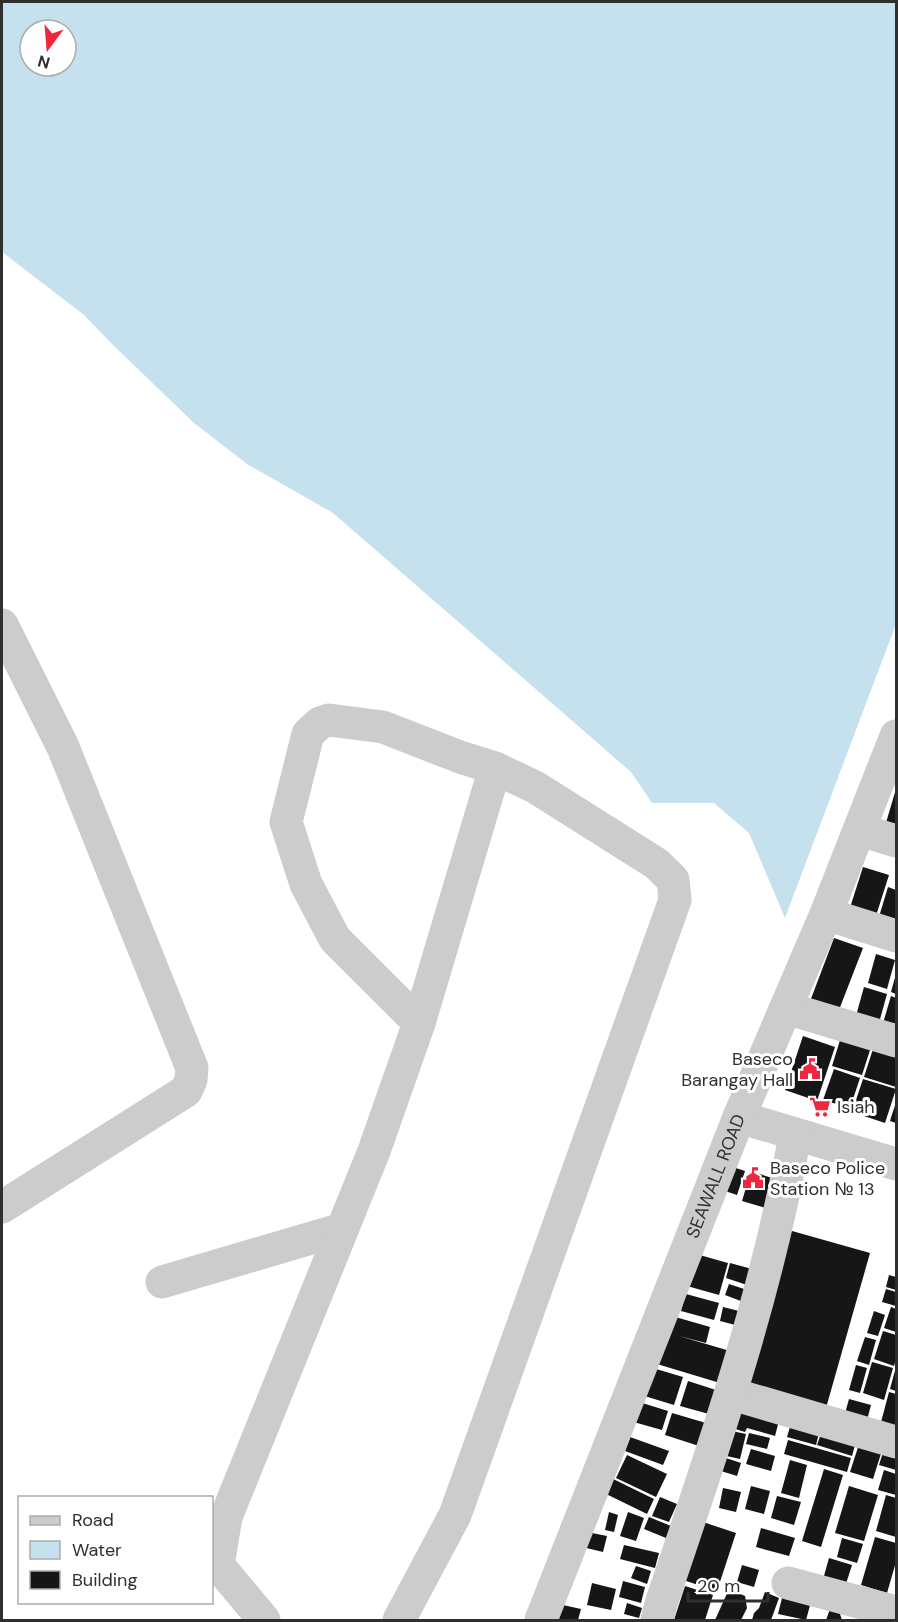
<svg xmlns="http://www.w3.org/2000/svg" width="898" height="1622" font-family="'DM Sans',sans-serif">
  <rect width="100%" height="100%" fill="#fff"/>
  <path fill="#c6e1ee" fill-rule="evenodd" d="M2,2H896V624L785,918L749,833L714,803H652L631,772L333,513L247,464L194,423L113,345L84,315L2,252ZM30,30H66V66H30Z"/>
  <g fill="#161616">
    <polygon points="896,789 896,829 885,826"/>
    <polygon points="863,867 889,875 874,922 848,914"/>
    <polygon points="888,887 896,890 896,926 878,920"/>
    <polygon points="834,938 863,948 837,1015 809,1004"/>
    <polygon points="876,954 895,960 887,989 868,983"/>
    <polygon points="896,974 896,994 891,992"/>
    <polygon points="864,987 887,994 877,1030 854,1023"/>
    <polygon points="891,996 896,998 896,1034 881,1030"/>
    <polygon points="803,1036 835,1047 817,1101 785,1090"/>
    <polygon points="841,1037 871,1047 862,1075 832,1066"/>
    <polygon points="873,1049 896,1057 896,1087 864,1077"/>
    <polygon points="834,1069 860,1078 850,1108 823,1100"/>
    <polygon points="863,1079 896,1089 885,1123 852,1112"/>
    <polygon points="896,1102 896,1123 890,1121"/>
    <polygon points="730,1166 745,1171 737,1195 722,1190"/>
    <polygon points="751,1171 778,1180 769,1209 742,1201"/>
    <polygon points="785,1229 870,1253 826,1408 741,1384"/>
    <polygon points="696,1254 728,1263 719,1295 687,1286"/>
    <polygon points="730,1263 752,1269 747,1285 726,1278"/>
    <polygon points="889,1275 896,1277 896,1290 886,1287"/>
    <polygon points="729,1284 750,1291 746,1303 725,1295"/>
    <polygon points="886,1289 896,1292 896,1306 882,1302"/>
    <polygon points="686,1294 719,1303 714,1320 681,1311"/>
    <polygon points="723,1307 743,1312 739,1326 720,1321"/>
    <polygon points="891,1307 896,1309 896,1332 884,1328"/>
    <polygon points="874,1311 885,1315 878,1336 867,1333"/>
    <polygon points="672,1316 710,1327 706,1343 679,1336 730,1351 720,1383 657,1364"/>
    <polygon points="883,1331 896,1335 896,1359 894,1366 874,1359"/>
    <polygon points="865,1337 876,1340 869,1365 857,1361"/>
    <polygon points="872,1362 893,1368 884,1400 863,1393"/>
    <polygon points="856,1365 867,1368 860,1393 849,1390"/>
    <polygon points="646,1366 683,1377 674,1405 638,1394"/>
    <polygon points="896,1367 896,1391 890,1389"/>
    <polygon points="688,1381 716,1390 709,1414 680,1406"/>
    <polygon points="889,1392 896,1394 896,1431 880,1426"/>
    <polygon points="849,1399 871,1405 866,1424 844,1417"/>
    <polygon points="636,1401 668,1411 662,1430 630,1421"/>
    <polygon points="734,1409 780,1417 775,1436 747,1428 745,1432 729,1427"/>
    <polygon points="672,1413 706,1423 699,1446 665,1435"/>
    <polygon points="793,1417 821,1425 816,1445 787,1437"/>
    <polygon points="824,1425 858,1435 852,1456 817,1445"/>
    <polygon points="727,1430 746,1434 740,1459 722,1455"/>
    <polygon points="749,1433 770,1438 767,1449 746,1444"/>
    <polygon points="630,1437 669,1451 663,1465 625,1451"/>
    <polygon points="861,1438 884,1444 873,1479 850,1472"/>
    <polygon points="788,1440 851,1458 847,1472 784,1454"/>
    <polygon points="885,1446 896,1449 896,1470 879,1465"/>
    <polygon points="751,1449 775,1456 771,1471 746,1464"/>
    <polygon points="627,1455 667,1474 656,1497 616,1478"/>
    <polygon points="726,1458 741,1463 737,1476 721,1471"/>
    <polygon points="790,1460 807,1465 799,1498 781,1493"/>
    <polygon points="824,1469 843,1475 821,1547 802,1541"/>
    <polygon points="884,1470 896,1474 896,1495 878,1490"/>
    <polygon points="605,1475 654,1499 647,1514 598,1490"/>
    <polygon points="751,1486 770,1491 764,1514 745,1509"/>
    <polygon points="849,1486 878,1495 864,1541 835,1533"/>
    <polygon points="723,1488 741,1492 736,1512 719,1508"/>
    <polygon points="886,1495 896,1498 896,1537 876,1531"/>
    <polygon points="777,1496 801,1502 794,1525 771,1518"/>
    <polygon points="660,1497 677,1504 669,1522 652,1516"/>
    <polygon points="609,1512 618,1515 614,1532 605,1530"/>
    <polygon points="628,1512 644,1518 636,1541 620,1536"/>
    <polygon points="649,1517 671,1526 666,1538 644,1529"/>
    <polygon points="697,1520 736,1533 717,1591 683,1580"/>
    <polygon points="761,1528 795,1538 789,1556 756,1547"/>
    <polygon points="582,1531 607,1536 603,1552 578,1546"/>
    <polygon points="875,1537 896,1543 896,1562 887,1593 861,1585"/>
    <polygon points="842,1538 863,1544 857,1563 837,1557"/>
    <polygon points="624,1545 659,1553 655,1568 620,1559"/>
    <polygon points="829,1558 852,1565 844,1590 822,1583"/>
    <polygon points="742,1565 759,1570 754,1587 737,1582"/>
    <polygon points="636,1566 651,1571 647,1584 631,1578"/>
    <polygon points="623,1581 645,1587 641,1603 619,1597"/>
    <polygon points="592,1583 616,1589 611,1610 587,1605"/>
    <polygon points="685,1586 713,1595 705,1620 674,1620"/>
    <polygon points="729,1589 745,1596 747,1608 741,1620 715,1620"/>
    <polygon points="784,1590 812,1598 806,1620 778,1614"/>
    <polygon points="765,1592 779,1598 771,1620 752,1620 754,1613 759,1608"/>
    <polygon points="554,1603 581,1609 578,1620 550,1620"/>
    <polygon points="627,1603 642,1608 639,1618 624,1614"/>
    <polygon points="831,1606 838,1608 842,1620 826,1620"/>
  </g>
  <g fill="none" stroke-linecap="round" stroke-linejoin="round">
    <g stroke="#ccc" stroke-width="33">
      <polyline points="2,625 63,747 192,1068 191,1080 186,1091 2,1207"/>
      <polyline points="860,830 896,841"/>
      <polyline points="826,914 896,936"/>
      <polyline points="786,1008 896,1041"/>
      <polyline points="739,1117 896,1164"/>
      <polyline points="162,1282 342,1229"/>
      <polyline points="732,1394 896,1442"/>
      <polyline points="788,1583 896,1612"/>
      <polyline points="264,1620 218,1565 226,1517 374,1151 419,1023 495,768"/>
      <polyline points="399,1620 455,1515 675,900 673,880 657,864 535,787 495,768 460,757 383,727 329,720 320,723 308,734 286,822 306,884 335,939 419,1023"/>
      <path id="s1" d="M541,1620L739,1117L826,914L896,736"/>
      <path d="M657,1620L661,1604C713,1450 767,1295 795,1135"/>
    </g>
  </g>
  <defs>
    <symbol id="civic-bare" viewBox="-9 -9 18 18"><path d="M-.6-6.5H3V-4.5H.6V-3L4-1V1h2V6H-6V1h2V-1L-.6-3ZM-1.2 2.5V6h2.4V2.5Z" fill="#f0263f" stroke="#fff" stroke-width="2.5" paint-order="stroke"/></symbol>
    <symbol id="supermarket-bare" viewBox="-9 -9 18 18"><path d="M-6-5.5h2.5l.6 2H6L4.5 2H-2.5L-4.4-4H-6ZM-1.5 3.2a1.3 1.3 0 1 0 .1 0ZM3 3.2a1.3 1.3 0 1 0 .1 0Z" fill="#f0263f" stroke="#fff" stroke-width="2.5" paint-order="stroke"/></symbol>
  </defs>
  <g fill-rule="evenodd">
    <use href="#civic-bare" x="795" y="1054" width="30" height="30"/>
    <use href="#supermarket-bare" x="805" y="1092" width="30" height="30"/>
    <use href="#civic-bare" x="738" y="1163" width="30" height="30"/>
  </g>
  <g text-anchor="middle" dominant-baseline="central" stroke-width="6" stroke-linejoin="round" paint-order="stroke">
    <g font-size="18" fill="#2f2f2f" stroke="#fff" text-anchor="start">
      <text x="793" y="1059" text-anchor="end">Baseco<tspan x="793" dy="21">Barangay Hall</tspan></text>
      <text x="837" y="1107">Isiah</text>
      <text x="770" y="1168">Baseco Police<tspan x="770" dy="21">Station № 13</tspan></text>
    </g>
    <g font-size="18" fill="#2f2f2f" stroke="#fff">
      <text stroke="none"><textPath href="#s1" startOffset="477">SEAWALL ROAD</textPath></text>
    </g>
  </g>
  <rect width="898" height="1622" fill="none" stroke="#2f2f2f" stroke-width="6"/>
  <rect x="18" y="1496" width="195" height="108" fill="#ffffff" stroke="#acacac" stroke-width="1.5"/>
  <rect x="30" y="1516" width="30" height="9" fill="#cccccc" stroke="#acacac" stroke-width="1.5"/>
  <text x="72" y="1526" font-size="18" fill="#2f2f2f">Road</text>
  <rect x="30" y="1541" width="30" height="18" fill="#c6e1ee" stroke="#acacac" stroke-width="1.5"/>
  <text x="72" y="1556" font-size="18" fill="#2f2f2f">Water</text>
  <rect x="30" y="1571" width="30" height="18" fill="#161616" stroke="#acacac" stroke-width="1.5"/>
  <text x="72" y="1586" font-size="18" fill="#2f2f2f">Building</text>
  <g transform="translate(48 48) rotate(196)"><circle r="28" fill="#ffffff" stroke="#acacac" stroke-width="1.5"/>
  <path d="M0-4.5L10 22L0 15L-10 22Z" fill="#f0263f"/>
  <text y="-9" font-size="16" font-weight="bold" text-anchor="middle" fill="#2f2f2f">N</text>
  </g>
  <path d="M688 1592v9h80v-9" fill="none" stroke="#2f2f2f" stroke-width="3"/>
  <text x="697" y="1592" font-size="18" fill="#2f2f2f" stroke="#ffffff" stroke-width="4.5" paint-order="stroke">20 m</text>
</svg>
